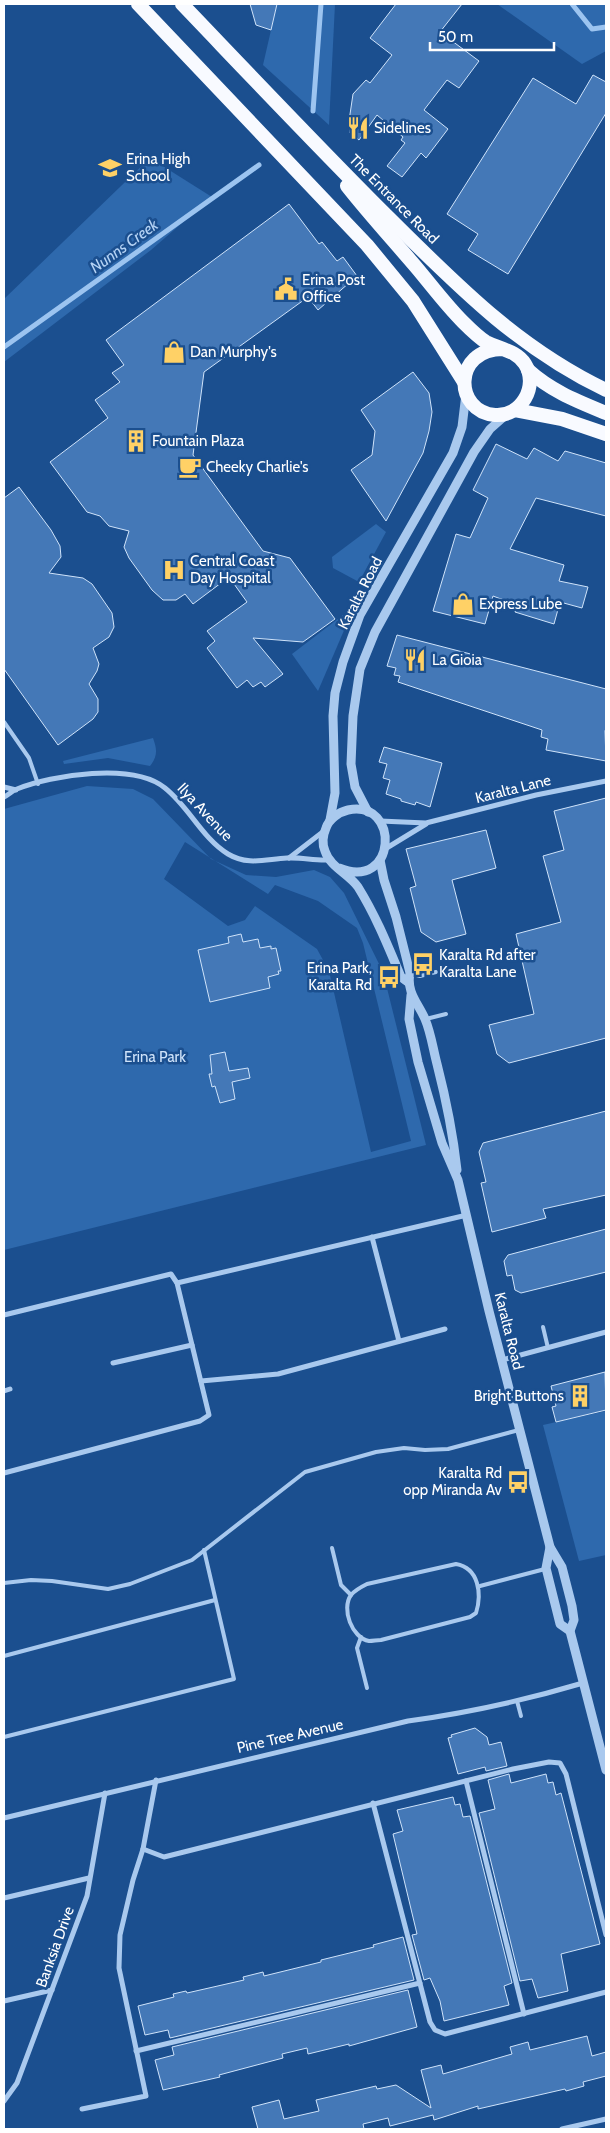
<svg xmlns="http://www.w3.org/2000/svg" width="610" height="2133" font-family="Cabin,sans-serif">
  <rect width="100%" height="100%" fill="#1b4f8f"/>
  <g fill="#2e69ad" fill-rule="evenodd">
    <polygon points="277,4 335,4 329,125 263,65"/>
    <polygon points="497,4 606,4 606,51 582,64"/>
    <polygon points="150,158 212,197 151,250 4,362 4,299"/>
    <polygon points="376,524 386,532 359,582 333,568 332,557"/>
    <polygon points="343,615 348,621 318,691 292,654"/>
    <path d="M153,738C157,749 158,756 150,766L108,758L64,764L63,761Z"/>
    <path d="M87,786L133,789L153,799L211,859L246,875L276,877L314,870L330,877L344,893L383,972L426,1145L4,1250V809ZM185,842L268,894L275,885L318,901L357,928L363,943L411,1141L371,1152L329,971L317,949L255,906L245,920L228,926L164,879Z"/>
    <polygon points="606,1411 606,1555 579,1561 543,1425"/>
  </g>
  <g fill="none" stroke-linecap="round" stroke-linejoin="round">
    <g stroke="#9cc4f0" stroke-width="5">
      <polyline points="572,4 592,29 606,27"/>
      <polyline points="313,111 321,4"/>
      <polyline points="4,347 259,165"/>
    </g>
  </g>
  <g fill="#4478b7" stroke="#cfe3fa">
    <polygon points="250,4 277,4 271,30 256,25"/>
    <polygon points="396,4 462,4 440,32 479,61 459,88 447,80 424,110 448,129 426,158 421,153 402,177 387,166 405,143 401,140 403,137 377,115 359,140 350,133 351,122 349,121 353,94 366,80 370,83 392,55 370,38"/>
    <polygon points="593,75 606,82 606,113 508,274 468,250 478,234 447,214 533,78 576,104"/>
    <polygon points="289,204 319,244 322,242 337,261 343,257 357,276 318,310 308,297 204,372 193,455 263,551 290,558 335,619 303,642 253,638 283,674 265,687 261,682 253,687 247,680 237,688 207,648 215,641 207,631 247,602 229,577 193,604 185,594 176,600 163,600 152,590 129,558 124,547 129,531 109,526 100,516 87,512 50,462 108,418 95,400 120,382 112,373 124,365 106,340"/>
    <polygon points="413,372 429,393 432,412 429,431 423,453 386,521 351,470 372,455 375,431 361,410"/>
    <polygon points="496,444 527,459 534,448 558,461 565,451 606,463 606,516 536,498 510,549 564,565 559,581 588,587 582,608 560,602 554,624 515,612 517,605 493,596 485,624 433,611 456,534 470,538 488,498 473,490"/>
    <polygon points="19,487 51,530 60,546 61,557 49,573 83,578 92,584 112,613 114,627 109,637 93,648 99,664 97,671 89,684 98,699 98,712 93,719 58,745 4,669 4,498"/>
    <polygon points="397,635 606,689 606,728 605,731 606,761 546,750 548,739 541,737 542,730 398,682 400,676 394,675 396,668 387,666"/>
    <polygon points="384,747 442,763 430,807 416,802 415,805 401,801 401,799 386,794 390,780 383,778 387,764 379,762"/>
    <polygon points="606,798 606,1038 509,1063 497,1054 489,1025 534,1014 516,934 561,922 543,856 564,850 554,811"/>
    <polygon points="486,830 496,868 452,880 466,934 436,942 421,932 410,888 416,886 406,849"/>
    <polygon points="241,934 243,942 258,939 260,948 271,946 271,949 276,948 281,971 278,971 279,974 268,977 270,988 210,1002 198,950 229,943 228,937"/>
    <polygon points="225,1052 229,1071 248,1068 250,1078 232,1082 235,1099 220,1103 215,1086 212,1087 209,1074 212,1074 210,1055"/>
    <polygon points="606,1111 606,1195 543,1209 546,1218 492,1232 481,1183 486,1182 479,1152 483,1143"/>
    <polygon points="606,1229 606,1272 521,1293 515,1290 512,1275 507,1276 504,1261 508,1255"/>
    <polygon points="605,1372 606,1410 556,1422 552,1407 556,1406 551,1386"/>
    <polygon points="475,1728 487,1737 489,1745 501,1742 507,1766 486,1771 485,1767 458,1774 448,1738 452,1737 451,1735"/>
    <polygon points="509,1774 511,1783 546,1774 548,1783 553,1782 556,1795 561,1793 600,1944 561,1954 568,1991 538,1998 532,1979 520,1981 479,1813 495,1809 488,1780"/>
    <polygon points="453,1797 455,1805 460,1804 463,1817 470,1816 512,1983 504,1986 509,2005 444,2021 440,2001 430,1978 424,1980 412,1935 417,1934 393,1834 403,1831 397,1810"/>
    <polygon points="403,1937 414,1980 170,2038 168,2030 145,2035 138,2006 174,1997 173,1994 186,1991 187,1993 244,1980 243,1977 263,1972 264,1976 321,1962 321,1960 374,1947 373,1945"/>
    <polygon points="408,1990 417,2027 349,2046 349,2044 308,2054 307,2048 282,2054 283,2058 219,2075 220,2077 163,2090 155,2060 174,2055 172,2047"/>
    <polygon points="587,2036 592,2056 606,2052 606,2076 583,2082 584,2086 566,2091 565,2089 478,2109 478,2106 434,2120 433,2115 390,2126 388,2118 363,2124 364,2129 258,2129 252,2107 279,2100 284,2119 319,2111 316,2100 376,2086 377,2089 396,2085 431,2108 421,2070 441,2065 443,2074 512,2054 510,2047 528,2042 530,2050"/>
  </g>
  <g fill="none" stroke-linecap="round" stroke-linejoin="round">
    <g stroke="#a9c9ee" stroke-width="4">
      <polyline points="4,722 29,758 38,784"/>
      <polyline points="410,973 420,976 436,972"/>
      <polyline points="426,1019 446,1014"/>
      <polyline points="543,1327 548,1348"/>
      <polyline points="332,1548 341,1585 351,1595"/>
      <path d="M456,1564C479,1568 482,1594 476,1613L470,1617L381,1640C377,1640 373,1641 369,1641C352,1638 341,1609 351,1595C355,1590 361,1587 367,1584Z"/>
      <polyline points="4,1583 31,1580 52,1581 108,1589 130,1584 192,1560 305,1472 376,1452 404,1448 425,1450 448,1449 519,1430"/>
      <polyline points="480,1586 545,1569"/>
      <polyline points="361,1637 357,1648 367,1688"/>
      <polyline points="4,1656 215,1600"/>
      <polyline points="517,1701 521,1716"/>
      <polyline points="4,1737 234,1679 204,1550"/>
    </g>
    <g stroke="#a9c9ee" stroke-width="5">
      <polyline points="4,787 16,790"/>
      <path d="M4,797C8,795 12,791 17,789C52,775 133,762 165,788C189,807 202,838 228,854C248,866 266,859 287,858C302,857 314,861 329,860"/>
      <polyline points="380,821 426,823 536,795 606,781"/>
      <polyline points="385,849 426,824"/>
      <polyline points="289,858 324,831"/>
      <polyline points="372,1237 399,1341"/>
      <polyline points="177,1283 467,1215"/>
      <polyline points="4,1315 171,1274 177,1283 209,1415 200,1421 4,1473"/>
      <polyline points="502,1360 606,1332"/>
      <polyline points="113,1363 192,1345"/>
      <polyline points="201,1381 278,1374 445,1329"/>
      <polyline points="4,1391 10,1389"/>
      <polyline points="466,1781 524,2014"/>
      <polyline points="373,1803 430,2022 435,2030 445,2034 606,1992"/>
      <path d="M4,1818L408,1721C467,1713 526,1700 583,1683"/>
      <polyline points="143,1849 164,1857 513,1769 549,1762 560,1763 566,1774 606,1935"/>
      <polyline points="4,1898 89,1878"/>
      <polyline points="4,2001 52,1990"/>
      <polyline points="136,2051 420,1983"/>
      <polyline points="4,2101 17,2083 87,1896 105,1793"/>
      <polyline points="82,2109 146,2096 119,1968 120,1935 133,1880 143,1849 156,1780"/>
      <polyline points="562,2129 606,2119"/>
    </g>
    <g stroke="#a9c9ee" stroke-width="9">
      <polyline points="368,812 355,787 351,764 353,716 360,669 375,632 474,452 490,429 507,414"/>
      <polyline points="330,820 335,793 333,716 335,693 343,662 360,615 453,453 462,427 466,394"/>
      <path d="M380,860L384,880L396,917L410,973C406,992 418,1003 425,1019C431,1033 433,1049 437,1064C446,1099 453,1134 457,1170"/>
      <path d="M339,868C397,892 401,799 348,810C339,812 329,819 326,828C323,835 322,844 325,851C330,867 349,874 358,887C376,916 388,946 401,977L408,982"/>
      <polyline points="411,995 409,1019 418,1062 442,1143 458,1180 489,1311 550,1547 562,1567 572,1606 574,1620 570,1631 606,1770"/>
      <polyline points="550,1547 546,1568 560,1624 570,1631"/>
    </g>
    <g stroke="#f8faff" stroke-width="14">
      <polyline points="138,4 367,245 413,301 464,382"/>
      <path d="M182,4C249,74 316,145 385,214C455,283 516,347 606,390"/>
      <path d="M347,186C369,214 393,240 416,267C432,286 446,305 463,322C470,329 478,337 486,342C500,349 517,351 525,364C539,386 521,417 495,415C454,412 452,349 503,349"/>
      <path d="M528,370C551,391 577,401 606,413"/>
      <polyline points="515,410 562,419 606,434"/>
    </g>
  </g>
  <defs>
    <symbol id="restaurant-bare" viewBox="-9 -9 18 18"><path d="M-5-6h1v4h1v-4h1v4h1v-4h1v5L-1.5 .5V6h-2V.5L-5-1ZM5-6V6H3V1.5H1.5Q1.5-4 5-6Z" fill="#ffd166" stroke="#1b4f8f" stroke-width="2.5" paint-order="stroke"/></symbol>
    <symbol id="school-bare" viewBox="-9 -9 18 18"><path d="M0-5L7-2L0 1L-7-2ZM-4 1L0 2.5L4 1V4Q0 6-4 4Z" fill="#ffd166" stroke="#1b4f8f" stroke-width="2.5" paint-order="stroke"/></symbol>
    <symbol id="civic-bare" viewBox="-9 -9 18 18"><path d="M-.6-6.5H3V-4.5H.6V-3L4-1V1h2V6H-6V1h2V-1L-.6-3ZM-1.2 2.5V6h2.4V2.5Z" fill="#ffd166" stroke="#1b4f8f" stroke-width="2.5" paint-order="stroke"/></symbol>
    <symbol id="shop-bare" viewBox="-9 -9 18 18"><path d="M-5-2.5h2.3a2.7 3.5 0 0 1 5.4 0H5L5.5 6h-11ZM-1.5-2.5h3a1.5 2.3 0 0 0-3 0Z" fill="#ffd166" stroke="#1b4f8f" stroke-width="2.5" paint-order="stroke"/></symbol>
    <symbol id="building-bare" viewBox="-9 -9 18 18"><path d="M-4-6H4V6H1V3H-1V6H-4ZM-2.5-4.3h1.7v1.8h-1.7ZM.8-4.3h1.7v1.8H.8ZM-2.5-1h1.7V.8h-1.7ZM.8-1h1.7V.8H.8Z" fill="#ffd166" stroke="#1b4f8f" stroke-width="2.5" paint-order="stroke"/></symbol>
    <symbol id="cafe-bare" viewBox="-9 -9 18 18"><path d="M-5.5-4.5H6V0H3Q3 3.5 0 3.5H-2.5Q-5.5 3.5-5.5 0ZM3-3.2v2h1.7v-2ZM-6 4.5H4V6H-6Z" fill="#ffd166" stroke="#1b4f8f" stroke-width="2.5" paint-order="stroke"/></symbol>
    <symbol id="hospital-bare" viewBox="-9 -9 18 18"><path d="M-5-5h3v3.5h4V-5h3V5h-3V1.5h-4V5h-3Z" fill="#ffd166" stroke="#1b4f8f" stroke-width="2.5" paint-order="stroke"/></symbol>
    <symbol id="bus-bare" viewBox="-9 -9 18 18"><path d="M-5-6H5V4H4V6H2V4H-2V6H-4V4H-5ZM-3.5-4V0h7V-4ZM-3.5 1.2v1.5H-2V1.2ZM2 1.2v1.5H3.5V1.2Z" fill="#ffd166" stroke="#1b4f8f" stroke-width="2.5" paint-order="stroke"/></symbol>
  </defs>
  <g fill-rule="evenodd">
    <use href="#restaurant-bare" x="342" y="112" width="32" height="32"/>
    <use href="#school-bare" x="94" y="152" width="32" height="32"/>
    <use href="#civic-bare" x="270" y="273" width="32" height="32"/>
    <use href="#shop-bare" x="158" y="336" width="32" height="32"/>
    <use href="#building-bare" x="120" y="425" width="32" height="32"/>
    <use href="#cafe-bare" x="174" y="451" width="32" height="32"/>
    <use href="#hospital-bare" x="158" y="554" width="32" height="32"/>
    <use href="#shop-bare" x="447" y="588" width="32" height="32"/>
    <use href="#restaurant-bare" x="399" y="644" width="32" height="32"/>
    <use href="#bus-bare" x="407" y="948" width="32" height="32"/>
    <use href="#bus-bare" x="373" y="961" width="32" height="32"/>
    <use href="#building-bare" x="564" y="1380" width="32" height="32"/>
    <use href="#bus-bare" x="502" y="1466" width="32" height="32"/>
  </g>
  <g text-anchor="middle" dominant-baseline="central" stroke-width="5" stroke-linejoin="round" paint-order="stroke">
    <g font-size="15" fill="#fff" stroke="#1b4f8f" text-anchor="start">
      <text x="374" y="128">Sidelines</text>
      <text x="126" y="159">Erina High<tspan x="126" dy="17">School</tspan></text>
      <text x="302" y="280">Erina Post<tspan x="302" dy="17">Office</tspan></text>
      <text x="190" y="352">Dan Murphy's</text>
      <text x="152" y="441">Fountain Plaza</text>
      <text x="206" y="467">Cheeky Charlie's</text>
      <text x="190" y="561">Central Coast<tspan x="190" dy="17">Day Hospital</tspan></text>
      <text x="479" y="604">Express Lube</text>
      <text x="432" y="660">La Gioia</text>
      <text x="439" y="955">Karalta Rd after<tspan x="439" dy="17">Karalta Lane</tspan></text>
      <text x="372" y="968" text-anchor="end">Erina Park,<tspan x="372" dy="17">Karalta Rd</tspan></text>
      <text x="564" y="1396" text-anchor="end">Bright Buttons</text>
      <text x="502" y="1473" text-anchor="end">Karalta Rd<tspan x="502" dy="17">opp Miranda Av</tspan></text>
    </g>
    <g font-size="15" fill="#fff" stroke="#1b4f8f">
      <text transform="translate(394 199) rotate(45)">The Entrance Road</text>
      <text transform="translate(360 593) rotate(-63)">Karalta Road</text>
      <text transform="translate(513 789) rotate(-14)">Karalta Lane</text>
      <text transform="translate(205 812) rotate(47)">Ilya Avenue</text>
      <text transform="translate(509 1331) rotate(76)">Karalta Road</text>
      <text transform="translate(290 1736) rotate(-13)">Pine Tree Avenue</text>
      <text transform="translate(55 1947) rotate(-70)">Banksia Drive</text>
    </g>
    <g font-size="15" fill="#cfe3fa" stroke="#1b4f8f">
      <text x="155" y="1057">Erina Park</text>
    </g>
    <g font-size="16" font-style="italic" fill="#b5d3f5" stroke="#1b4f8f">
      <text transform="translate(124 246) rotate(-36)">Nunns Creek</text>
    </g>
  </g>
  <rect width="610" height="2133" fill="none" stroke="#ffffff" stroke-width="10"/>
  <path d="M430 42v8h124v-8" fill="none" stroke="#ffffff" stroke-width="2.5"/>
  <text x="438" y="42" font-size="15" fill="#ffffff" stroke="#1b4f8f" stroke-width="4" paint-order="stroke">50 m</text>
</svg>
